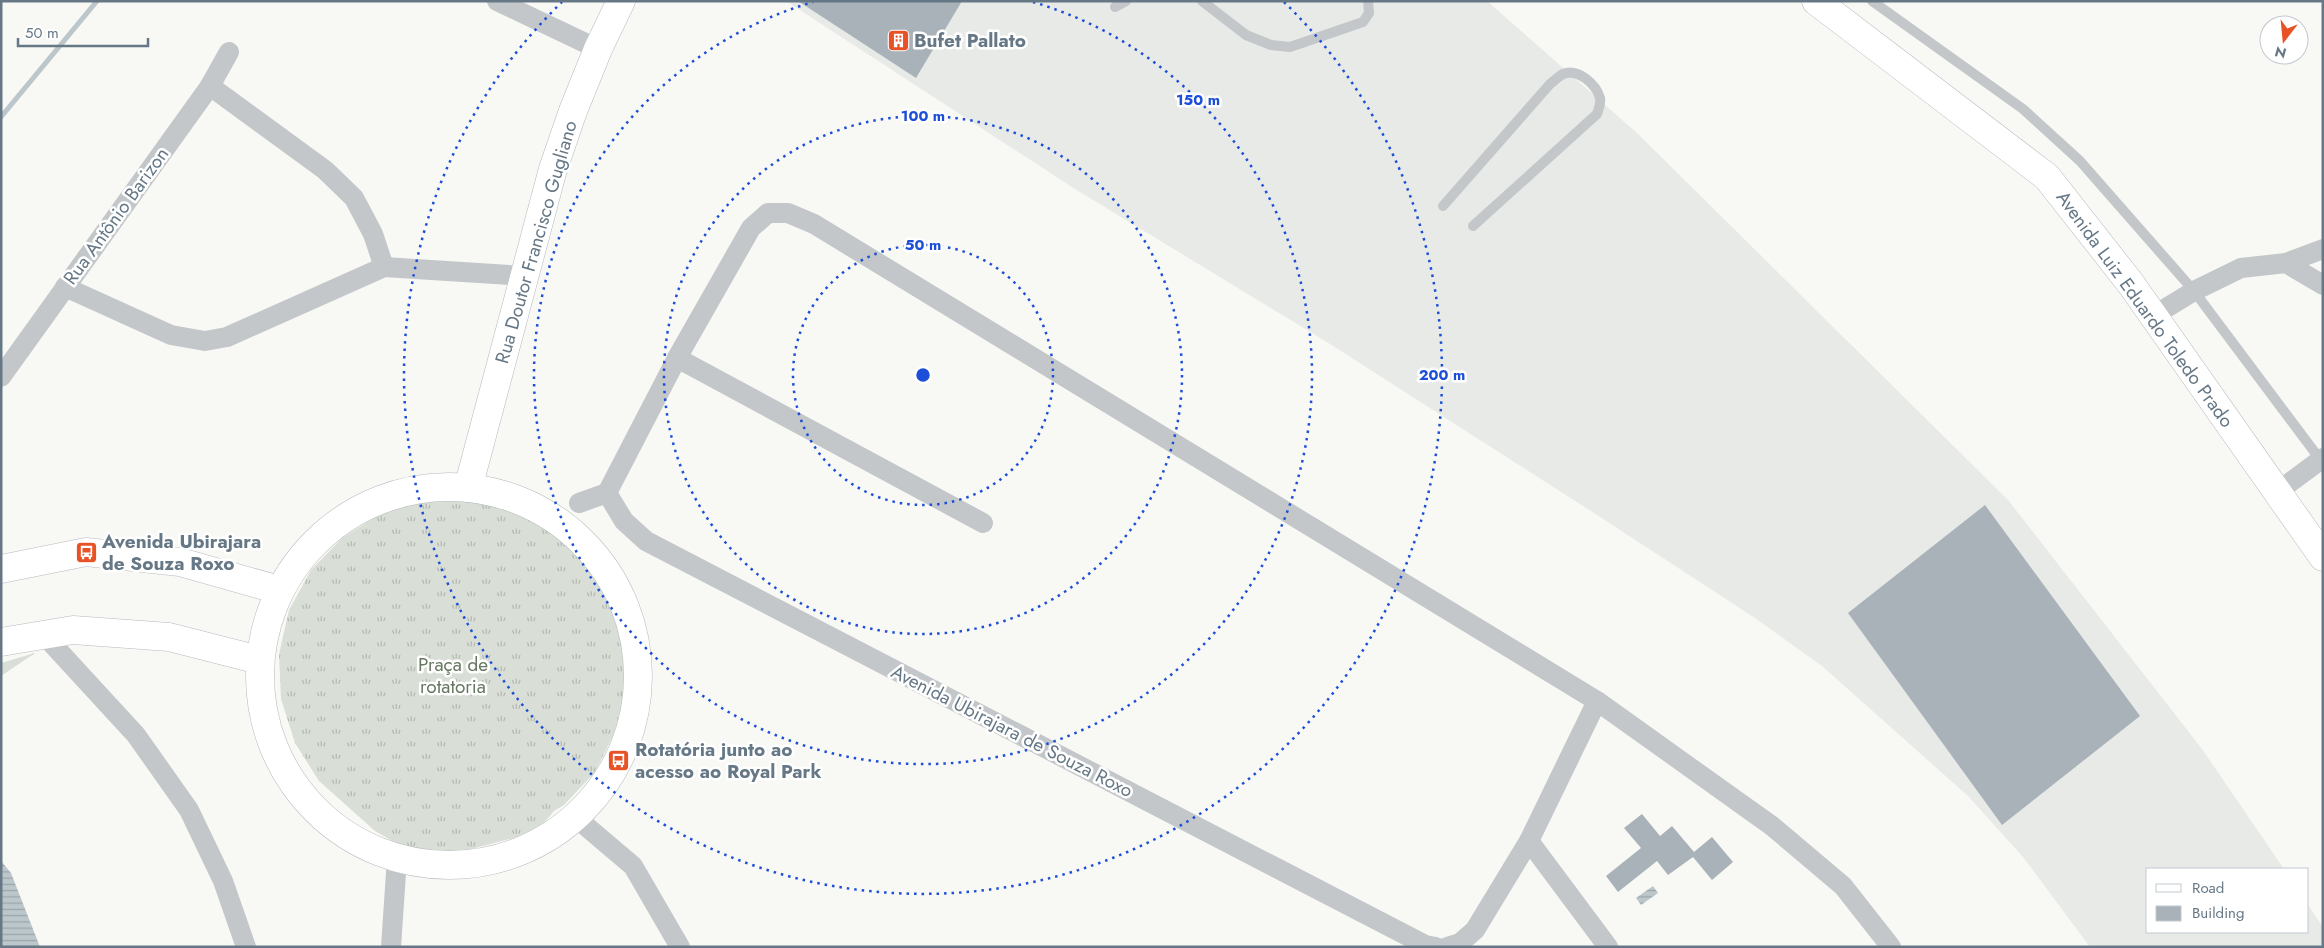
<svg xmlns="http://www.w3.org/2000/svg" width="2324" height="948" font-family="Jost,sans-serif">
  <defs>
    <pattern id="grass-tufts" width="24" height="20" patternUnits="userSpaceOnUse" patternTransform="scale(1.25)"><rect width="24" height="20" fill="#d9dfd6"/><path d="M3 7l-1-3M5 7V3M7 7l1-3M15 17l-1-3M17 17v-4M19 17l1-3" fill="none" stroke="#b4bab3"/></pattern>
    <pattern id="forest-firs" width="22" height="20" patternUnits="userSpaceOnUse" patternTransform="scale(1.25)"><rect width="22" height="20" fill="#d9dfd6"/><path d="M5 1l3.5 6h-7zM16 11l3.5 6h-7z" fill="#b4bab3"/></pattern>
    <pattern id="water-rules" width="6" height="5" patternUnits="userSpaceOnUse" patternTransform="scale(1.25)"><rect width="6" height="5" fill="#bbc7cb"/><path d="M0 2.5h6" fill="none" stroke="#9ca6aa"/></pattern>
  </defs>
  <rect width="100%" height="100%" fill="#f8f8f5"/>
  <polygon fill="#e8eae8" points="786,1 1487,1 1637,133 2008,500 2202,749 2284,869 2148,869 2148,932 2308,932 2308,905 2323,927 2323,947 2090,947 2023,857 1968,796 1822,666 1755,618 1594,513 1330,344 1075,189"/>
  <polygon fill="url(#grass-tufts)" points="469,499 513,509 553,530 587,561 611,599 624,643 626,688 615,732 595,772 564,805 554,811 536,832 449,855 410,851 375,831 319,781 295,743 281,699 279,654 289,610 311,570 342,538 380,514 423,501"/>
  <polygon fill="url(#forest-firs)" points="35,653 1,676 1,663"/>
  <g fill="url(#water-rules)">
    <polygon points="1,861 11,873 40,947 1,947"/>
    <polygon points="1653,886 1658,893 1641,905 1636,898"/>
  </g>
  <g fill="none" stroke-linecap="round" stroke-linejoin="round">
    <polyline stroke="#bbc7cb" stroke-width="5" points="1,117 97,1"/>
  </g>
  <g fill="#a9b2b8">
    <polygon points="798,1 962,1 916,78"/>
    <polygon points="1985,505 2140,716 2002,825 1848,613"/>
    <polygon points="1642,814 1660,836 1672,826 1694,852 1712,837 1733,862 1712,880 1693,857 1668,875 1657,861 1618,892 1606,876 1641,848 1624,828"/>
  </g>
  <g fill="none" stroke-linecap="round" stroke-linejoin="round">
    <defs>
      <g id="secondary">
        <polyline points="1816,1 2047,177 2131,284 2323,557"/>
        <circle cx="449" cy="676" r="189"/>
        <polyline points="468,488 553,169 573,111 598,49 621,1"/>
        <polyline points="1,569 86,552 180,562 279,590"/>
        <polyline points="1,642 73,630 169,637 259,660"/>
      </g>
    </defs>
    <use href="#secondary" stroke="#b5bbbf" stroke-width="29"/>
    <g stroke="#c3c7ca" stroke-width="10">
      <polyline points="1202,1 1246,35 1271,45 1290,47 1363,22 1369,13 1368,1"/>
      <polyline points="1872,1 2023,109 2080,161 2194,291 2322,462"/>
      <polyline points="1115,7 1126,1"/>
      <path d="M1443,206L1550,84C1554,81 1559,76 1563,74C1578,68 1596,84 1600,98C1601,104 1599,108 1597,114L1473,226"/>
    </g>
    <g stroke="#c3c7ca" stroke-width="20">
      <polyline points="497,1 598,49"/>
      <polyline points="210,86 325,170 354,198 373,234 384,267"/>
      <polyline points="2286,263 2323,285"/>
      <polyline points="65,287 171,335 205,341 227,337 384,267 524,276"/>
      <polyline points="2153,316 2194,291 2241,268 2286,263 2323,249"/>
      <polyline points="677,358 983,523"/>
      <polyline points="1,377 210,86 229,52"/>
      <polyline points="2277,492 2323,458"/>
      <polyline points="607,493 624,521 646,541 1425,945 1436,947"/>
      <polyline points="579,503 607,493 677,358 751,228 768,213 788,213 814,224 1597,701 1772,826 1843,886 1891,947"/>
      <polyline points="44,635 136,735 189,810 223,881 246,947"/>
      <polyline points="574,816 633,866 680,947"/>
      <polyline points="1529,841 1608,947"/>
      <polyline points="391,947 397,858"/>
      <polyline points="1447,947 1460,943 1475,930 1529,841 1597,701"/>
    </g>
    <use href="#secondary" stroke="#fff" stroke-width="28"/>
  </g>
  <g fill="none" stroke="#1d4ed8" stroke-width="2.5" stroke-dasharray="2.5 5">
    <circle cx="923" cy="375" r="130"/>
    <circle cx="923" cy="375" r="259"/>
    <path d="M1033 2A389 389 0 1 1 813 2"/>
    <path d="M1284 2A519 519 0 1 1 562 2"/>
  </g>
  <defs>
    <symbol id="building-square" viewBox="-11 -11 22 22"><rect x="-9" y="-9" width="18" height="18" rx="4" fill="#e75226" stroke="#fff"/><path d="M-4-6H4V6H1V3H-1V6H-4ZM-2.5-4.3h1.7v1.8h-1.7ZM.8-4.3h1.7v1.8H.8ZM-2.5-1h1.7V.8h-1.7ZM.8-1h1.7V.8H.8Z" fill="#fff"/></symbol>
    <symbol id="bus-square" viewBox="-11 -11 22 22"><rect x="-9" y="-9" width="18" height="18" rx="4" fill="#e75226" stroke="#fff"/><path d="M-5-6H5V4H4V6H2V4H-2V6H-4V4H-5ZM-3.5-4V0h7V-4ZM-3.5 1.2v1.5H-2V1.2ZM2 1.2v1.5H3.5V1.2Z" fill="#fff"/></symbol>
  </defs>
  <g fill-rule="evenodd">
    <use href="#building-square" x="886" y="28" width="25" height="25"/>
    <use href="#bus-square" x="74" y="540" width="25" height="25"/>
    <use href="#bus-square" x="606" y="748" width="25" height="25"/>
  </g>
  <g text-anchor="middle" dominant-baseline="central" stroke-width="5" stroke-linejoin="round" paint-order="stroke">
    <g font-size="19" font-weight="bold" fill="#667886" stroke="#fff" text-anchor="start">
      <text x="914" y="40">Bufet Pallato</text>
      <text x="102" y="541">Avenida Ubirajara<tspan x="102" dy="22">de Souza Roxo</tspan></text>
      <text x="635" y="749">Rotatória junto ao<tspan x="635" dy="22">acesso ao Royal Park</tspan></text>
    </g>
    <g font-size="19" fill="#667886" stroke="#fff">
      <text transform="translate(116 216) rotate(-54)">Rua Antônio Barizon</text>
      <text transform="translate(536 242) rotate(-74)">Rua Doutor Francisco Gugliano</text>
      <text transform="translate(2145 309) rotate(54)">Avenida Luiz Eduardo Toledo Prado</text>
      <text transform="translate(1012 731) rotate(27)">Avenida Ubirajara de Souza Roxo</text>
    </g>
    <g font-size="19" fill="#667861" stroke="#fff">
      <text x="453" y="664">Praça de<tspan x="453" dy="22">rotatoria</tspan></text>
    </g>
  </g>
  <circle cx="923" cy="375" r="8" fill="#1d4ed8" stroke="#fff" stroke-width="2.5"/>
  <g font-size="15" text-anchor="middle" font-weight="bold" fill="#1d4ed8" stroke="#fff" stroke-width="5" stroke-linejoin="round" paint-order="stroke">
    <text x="1198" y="105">150 m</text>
    <text x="923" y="121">100 m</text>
    <text x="923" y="250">50 m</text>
    <text x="1442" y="380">200 m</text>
  </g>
  <rect width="2324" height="948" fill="none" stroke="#667886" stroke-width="5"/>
  <rect x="2146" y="868" width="162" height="65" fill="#ffffff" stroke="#c2c9cf"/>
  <rect x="2156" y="884" width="25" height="8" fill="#ffffff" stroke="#c2c9cf"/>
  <text x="2192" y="893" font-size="15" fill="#667886">Road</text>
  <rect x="2156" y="906" width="25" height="15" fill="#a9b2b8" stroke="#c2c9cf"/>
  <text x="2192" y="918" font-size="15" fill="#667886">Building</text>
  <g transform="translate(2284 40) rotate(196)"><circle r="24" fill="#ffffff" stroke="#c2c9cf"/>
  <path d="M0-4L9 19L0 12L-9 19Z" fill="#e75226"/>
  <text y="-8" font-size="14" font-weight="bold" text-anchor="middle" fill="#667886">N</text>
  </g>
  <path d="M18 38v8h130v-8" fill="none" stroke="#667886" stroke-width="2.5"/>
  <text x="25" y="38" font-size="15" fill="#667886" stroke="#ffffff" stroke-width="4" paint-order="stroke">50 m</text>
</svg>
